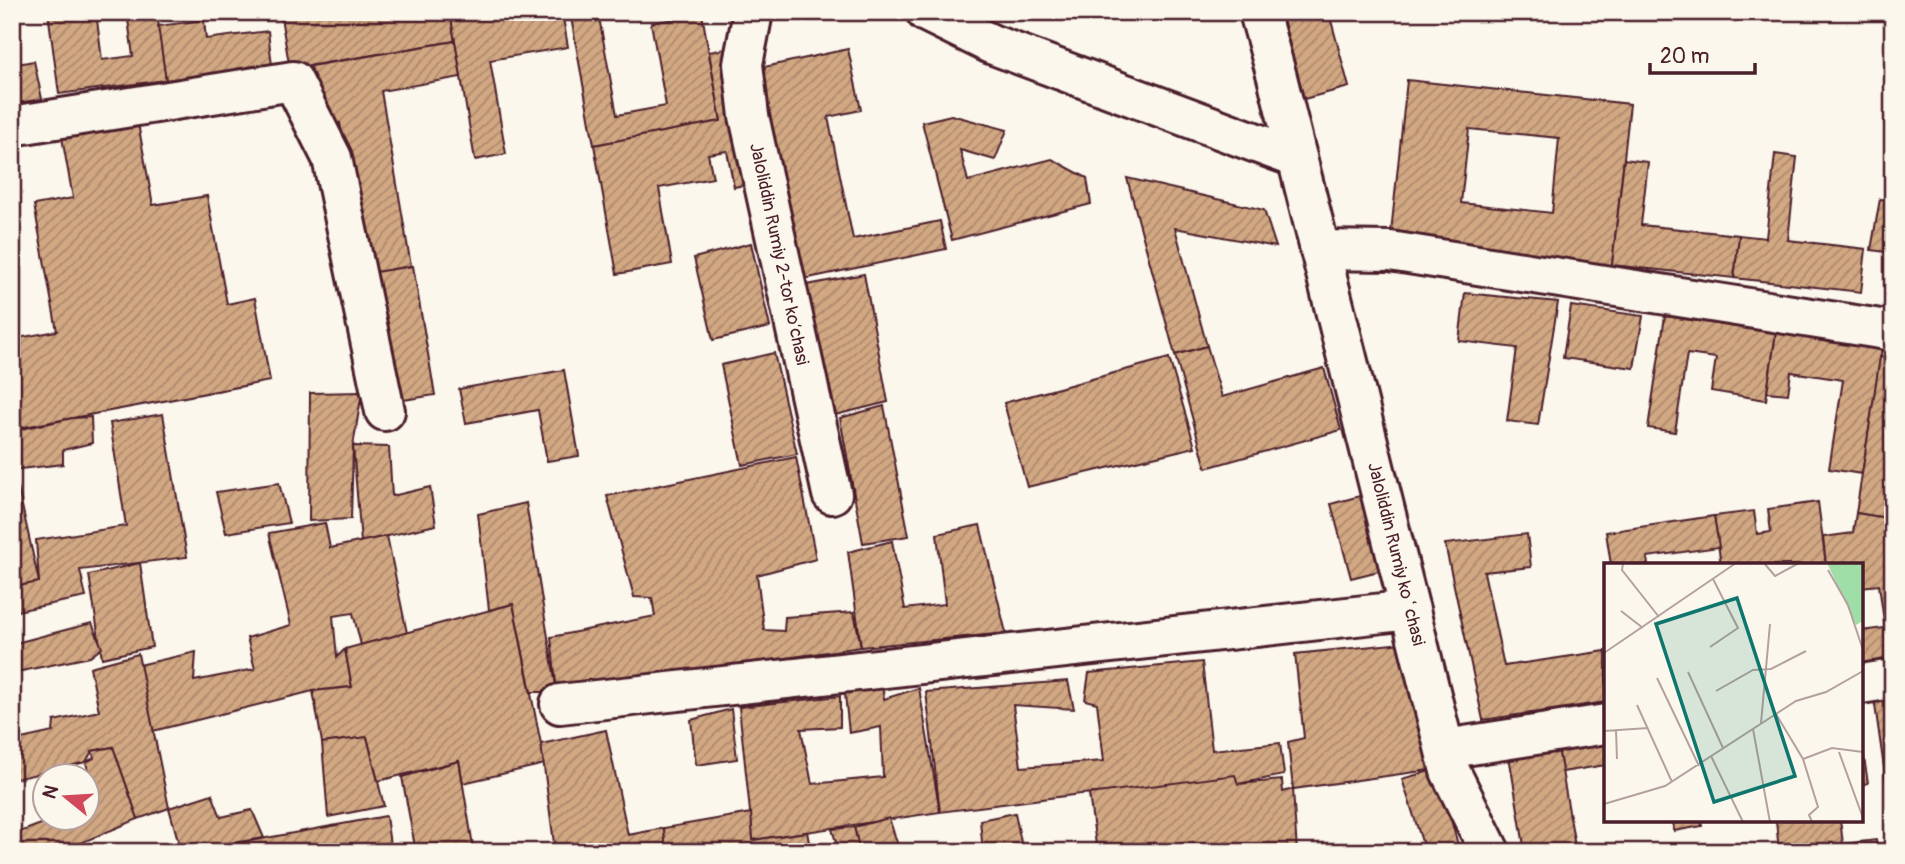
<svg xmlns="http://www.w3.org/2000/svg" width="1905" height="864" font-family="Pangolin,sans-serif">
  <defs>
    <pattern id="building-hatch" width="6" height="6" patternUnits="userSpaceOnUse" patternTransform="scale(1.75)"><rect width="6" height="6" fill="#d2a883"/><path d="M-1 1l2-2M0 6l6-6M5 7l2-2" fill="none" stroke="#ac886b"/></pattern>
  </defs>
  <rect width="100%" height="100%" fill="#fbf7ec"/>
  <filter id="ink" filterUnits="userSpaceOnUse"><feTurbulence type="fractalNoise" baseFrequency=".0143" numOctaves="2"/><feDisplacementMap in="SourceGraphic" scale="14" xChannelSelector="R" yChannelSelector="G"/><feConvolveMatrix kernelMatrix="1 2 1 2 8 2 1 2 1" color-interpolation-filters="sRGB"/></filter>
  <g filter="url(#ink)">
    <g fill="url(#building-hatch)" stroke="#4a1f2b" stroke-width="2" fill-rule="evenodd">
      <polygon points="48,12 96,12 102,60 133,56 127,12 157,12 166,80 59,94"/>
      <polygon points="280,12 450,12 455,41 290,69"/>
      <polygon points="450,12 562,12 568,47 490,60 506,154 475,160"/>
      <polygon points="570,12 598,12 617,115 666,106 651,23 702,14 721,121 594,145"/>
      <polygon points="1281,12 1334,12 1329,13 1349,87 1304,99"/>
      <polygon points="204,20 206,39 268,31 272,66 166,80 158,26"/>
      <polygon points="455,41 461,77 381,91 411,266 366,274 340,123 321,126 311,66"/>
      <polygon points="726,49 750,184 734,187 727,151 708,154 713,178 659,188 672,264 617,274 594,145 721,121 709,52"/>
      <polygon points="848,49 861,110 828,117 853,239 940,221 946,249 799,280 755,69"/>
      <polygon points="34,61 42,99 12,104 12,65"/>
      <path d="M1407,80L1630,104L1612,265L1390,242ZM1469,129L1559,138L1552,213L1461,203Z"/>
      <polygon points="951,115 1007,130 995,160 960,150 968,181 1052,159 1087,178 1091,204 952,240 922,122"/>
      <polygon points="137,118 153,205 207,196 227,304 255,298 270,381 19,428 17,417 12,418 12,339 57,331 34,205 73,198 61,132"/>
      <polygon points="1775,154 1797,157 1788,240 1866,249 1861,292 1734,278 1739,235 1766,238"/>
      <polygon points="1624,159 1648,162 1641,225 1739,235 1734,278 1612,265"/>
      <polygon points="1127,178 1264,210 1276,247 1175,228 1207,346 1175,355"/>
      <polygon points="1880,199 1893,201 1893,253 1871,250"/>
      <polygon points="751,243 770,327 713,340 694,258"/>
      <polygon points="413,266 435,395 397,401 375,272"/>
      <polygon points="864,274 888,402 835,415 807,285"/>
      <polygon points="1465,293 1558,302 1538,425 1507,421 1517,348 1459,341"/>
      <polygon points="1571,306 1643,316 1634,368 1563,358"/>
      <polygon points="1665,316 1776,333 1766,400 1711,391 1716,358 1687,354 1675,432 1648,428"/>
      <polygon points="1776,333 1882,349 1862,474 1829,469 1843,380 1791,372 1788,394 1767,392"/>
      <polygon points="1207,346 1222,397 1324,368 1341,430 1206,468 1175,355"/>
      <polygon points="774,353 797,454 742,465 721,365"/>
      <polygon points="1880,357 1893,359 1893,519 1856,513"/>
      <polygon points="1169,358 1195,447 1027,487 1004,403"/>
      <polygon points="564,370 579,456 547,461 538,410 466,423 459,389"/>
      <polygon points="362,392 353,446 351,519 309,521 310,393"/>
      <polygon points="884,406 909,536 863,543 840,418"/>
      <polygon points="163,414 187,557 80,570 86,597 12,612 12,587 39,582 36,540 126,526 110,423"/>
      <polygon points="91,417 92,443 63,450 63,464 12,470 12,431 73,418"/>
      <polygon points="353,446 389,447 392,496 430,487 436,525 361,542"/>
      <polygon points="796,457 816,559 757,575 764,630 784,631 785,617 854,612 861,647 557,692 551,637 655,616 652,598 634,597 607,496"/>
      <polygon points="12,470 14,470 39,582 12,587"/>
      <polygon points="279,483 289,523 226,533 216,492"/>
      <polygon points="1367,494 1383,570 1351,578 1331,504"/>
      <polygon points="1818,502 1826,565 1721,565 1714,516 1754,511 1757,534 1771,532 1768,509"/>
      <polygon points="526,503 557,692 531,692 513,604 489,610 478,514"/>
      <polygon points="1856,513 1893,519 1893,661 1861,666 1861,631 1885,628 1879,585 1861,587 1861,565 1826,565 1823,537 1853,533"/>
      <polygon points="1714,516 1719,547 1647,557 1648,565 1611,565 1606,532"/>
      <polygon points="325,523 330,548 387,536 407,633 361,645 353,613 333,616 337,657 345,649 352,687 313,691 153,731 139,665 196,652 194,681 255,669 247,638 291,625 269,533"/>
      <polygon points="980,525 1006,633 861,647 848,552 892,541 905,609 945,604 937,534"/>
      <polygon points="1527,534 1531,567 1484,572 1504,666 1606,651 1606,702 1483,720 1445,544"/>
      <polygon points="140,563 152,647 102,658 89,575"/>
      <polygon points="513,604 545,764 463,783 459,761 378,781 367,737 322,743 313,691 352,687 345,649"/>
      <polygon points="92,623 102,648 90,657 12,673 12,644"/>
      <polygon points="1402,643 1437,769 1293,789 1288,742 1304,738 1295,654"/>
      <polygon points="138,654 169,808 138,819 113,747 92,751 86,762 12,780 12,741 53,732 54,721 99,711 90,667"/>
      <polygon points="1202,662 1212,750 1280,743 1284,775 1238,784 1081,794 940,812 926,692 1068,681 1074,709 1013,705 1021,767 1104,761 1097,703 1085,700 1089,673"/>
      <polygon points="843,675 881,676 884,699 919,688 940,812 753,840 739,707 840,696 840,727 801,729 812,784 883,777 881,727 849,733"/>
      <polygon points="1893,688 1893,831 1873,691"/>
      <polygon points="731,709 737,759 696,765 691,720"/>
      <polygon points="606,730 628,835 664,828 666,852 552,852 555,851 541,744"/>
      <polygon points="1606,733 1606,765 1562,772 1557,742"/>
      <polygon points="367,737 384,806 328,817 322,743"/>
      <polygon points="1861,739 1868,783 1861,785"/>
      <polygon points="1557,742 1576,852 1525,852 1508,750"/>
      <polygon points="113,747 138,819 59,852 12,852 12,807 20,832 57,818 88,818 88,807 96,804 86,762 94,758 92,751"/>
      <polygon points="459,761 474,852 416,852 402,777"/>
      <polygon points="1437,769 1460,852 1406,852 1424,848 1402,779"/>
      <polygon points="1235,775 1238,784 1282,780 1283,792 1293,789 1297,852 1097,852 1089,794"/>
      <polygon points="212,794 221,817 252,810 264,838 181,851 169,808"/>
      <polygon points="751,813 753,840 807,832 811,852 666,852 664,828"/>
      <polygon points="1015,813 1023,852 983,852 980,820"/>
      <polygon points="386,816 391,852 206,852 206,849"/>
      <polygon points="889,818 900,852 860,852 854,827"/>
      <polygon points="1673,820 1701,820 1702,826 1674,831"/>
      <polygon points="1776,820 1840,820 1843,844 1876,840 1878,852 1779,852"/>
      <polygon points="854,827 860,852 839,852 832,829"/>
    </g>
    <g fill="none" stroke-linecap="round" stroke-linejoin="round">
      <defs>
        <g id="minor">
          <polyline points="753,12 743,64 749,116 832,494"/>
          <polyline points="926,12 991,44 1297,158"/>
          <polyline points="1259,12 1277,77 1450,771 1490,852"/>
          <polyline points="12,126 293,81 332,158 385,411"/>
          <polyline points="1320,250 1390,251 1893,331"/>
          <polyline points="1861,684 1893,679"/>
          <polyline points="560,704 1410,610"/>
          <polyline points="1445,749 1606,724"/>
        </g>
      </defs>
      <use href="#minor" stroke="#4a1f2b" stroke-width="44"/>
      <use href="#minor" stroke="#fbf7ec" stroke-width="38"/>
    </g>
  </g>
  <g text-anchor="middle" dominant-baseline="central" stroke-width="5" stroke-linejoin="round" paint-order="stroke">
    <g font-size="18" fill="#4a1f2b" stroke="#fbf7ec">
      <text transform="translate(779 254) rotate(78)">Jaloliddin Rumiy 2-tor koʼchasi</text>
      <text transform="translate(1396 554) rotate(76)">Jaloliddin Rumiy koʻchasi</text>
    </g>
  </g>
  <g transform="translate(1604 563)">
    <rect width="259" height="259" fill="#fbf7ec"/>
    <path d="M223,0H259V58L252,62Z" fill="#9fdea7"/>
    <path fill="none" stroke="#b4a19f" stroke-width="2" d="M19,0L18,7L55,54M160,0L171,13L195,0M224,7L244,42L259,87M17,48L39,65M106,84L134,65L109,16M0,90L132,0M84,109L119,185M53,115L95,203M112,128L149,107L167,106L202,88M33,142L68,219M172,151L199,196L214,244L205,252L208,259M157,160L166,61M149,166L166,259M12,167L13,196M0,168L44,165M235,189L259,255M107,193L139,259M199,196L228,185L259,189M0,241L61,223L192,138L222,129L259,108"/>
    <path fill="#0f766e" fill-opacity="0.15" stroke="#0f766e" stroke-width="3.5" d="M133,35L191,213L110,239L52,61Z"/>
    <rect width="259" height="259" fill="none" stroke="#4a1f2b" stroke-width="3.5"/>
  </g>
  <rect width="1905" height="864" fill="none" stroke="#fbf7ec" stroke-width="42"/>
  <rect x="21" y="21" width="1863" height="822" fill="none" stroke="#4a1f2b" stroke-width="2.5" filter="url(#ink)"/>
  <g transform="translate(66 797) rotate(288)"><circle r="33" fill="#fbf7ec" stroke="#b4a19f" stroke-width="2"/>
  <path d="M0-5L12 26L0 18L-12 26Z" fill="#d1495b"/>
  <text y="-10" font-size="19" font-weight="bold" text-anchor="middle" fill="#4a1f2b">N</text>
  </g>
  <path d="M1650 63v10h105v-10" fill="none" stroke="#4a1f2b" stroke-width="3.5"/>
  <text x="1660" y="63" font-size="21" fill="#4a1f2b" stroke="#fbf7ec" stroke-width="5" paint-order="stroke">20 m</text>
</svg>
